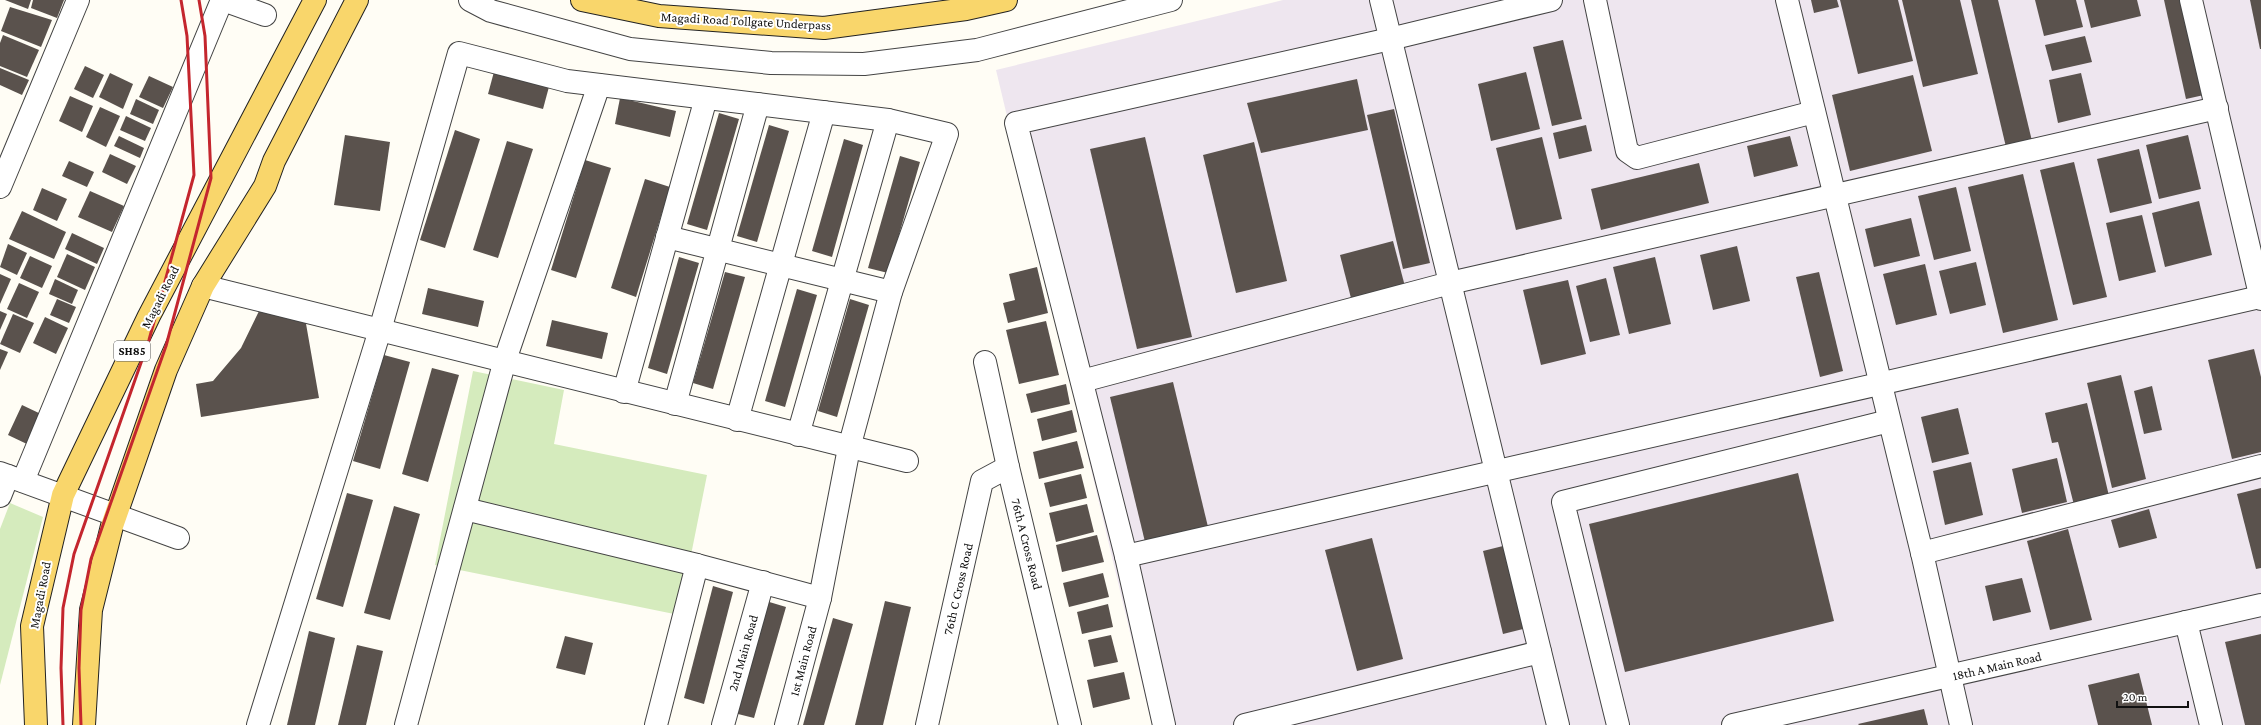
<svg xmlns="http://www.w3.org/2000/svg" width="2261" height="725" font-family="'Crimson Pro',serif">
  <rect width="100%" height="100%" fill="#fffdf5"/>
  <polygon fill="#eee6ef" points="1283,0 2261,0 2261,725 1152,725 996,70"/>
  <g fill="#d5ebbd">
    <polygon points="473,371 564,390 554,444 707,475 679,615 435,565"/>
    <polygon points="10,503 43,517 0,685 0,529"/>
  </g>
  <g fill="#5a524d">
    <polygon points="5,0 31,0 28,9"/>
    <polygon points="33,0 64,0 57,18 31,8"/>
    <polygon points="1811,0 1837,0 1839,7 1814,13"/>
    <polygon points="1840,0 1898,0 1913,61 1858,74"/>
    <polygon points="1902,0 1960,0 1978,74 1923,87"/>
    <polygon points="1971,0 1998,0 2032,141 2006,147"/>
    <polygon points="2035,0 2076,0 2083,27 2044,36"/>
    <polygon points="2084,0 2137,0 2141,16 2091,28"/>
    <polygon points="2164,0 2183,0 2204,95 2186,99"/>
    <polygon points="2250,0 2261,0 2261,49 2260,49"/>
    <polygon points="10,7 52,20 41,47 1,31"/>
    <polygon points="3,35 39,50 27,77 0,66 0,43"/>
    <polygon points="2085,36 2092,62 2052,71 2045,45"/>
    <polygon points="1563,40 1582,119 1552,126 1533,47"/>
    <polygon points="85,66 104,75 93,98 74,89"/>
    <polygon points="0,68 29,80 22,95 0,85"/>
    <polygon points="495,68 550,83 543,109 488,94"/>
    <polygon points="1526,72 1540,129 1491,141 1478,84"/>
    <polygon points="110,73 133,84 123,109 99,97"/>
    <polygon points="2081,73 2091,115 2058,123 2049,80"/>
    <polygon points="1913,75 1932,151 1850,171 1832,95"/>
    <polygon points="149,76 173,87 163,108 139,97"/>
    <polygon points="1357,79 1368,130 1261,153 1247,103"/>
    <polygon points="70,96 93,106 82,132 59,121"/>
    <polygon points="620,98 676,111 670,137 615,124"/>
    <polygon points="136,99 159,110 153,124 130,114"/>
    <polygon points="100,107 120,116 106,147 86,137"/>
    <polygon points="1394,109 1430,263 1403,269 1367,115"/>
    <polygon points="719,113 739,119 707,230 687,224"/>
    <polygon points="126,116 151,128 145,141 120,130"/>
    <polygon points="769,125 789,131 757,242 737,236"/>
    <polygon points="1586,125 1592,151 1559,159 1553,133"/>
    <polygon points="455,130 480,139 445,248 420,240"/>
    <polygon points="345,135 390,142 380,211 334,205"/>
    <polygon points="2188,135 2201,189 2159,199 2146,145"/>
    <polygon points="119,136 144,148 140,158 114,146"/>
    <polygon points="1790,136 1798,166 1754,177 1747,146"/>
    <polygon points="1145,137 1192,337 1137,349 1090,149"/>
    <polygon points="1542,137 1562,219 1516,230 1496,148"/>
    <polygon points="844,139 863,145 832,257 812,251"/>
    <polygon points="507,141 533,149 498,258 473,250"/>
    <polygon points="1254,142 1287,281 1236,293 1203,155"/>
    <polygon points="2139,149 2152,203 2110,213 2097,159"/>
    <polygon points="110,154 136,166 127,184 102,172"/>
    <polygon points="900,156 920,162 888,273 868,268"/>
    <polygon points="585,160 611,168 576,278 551,270"/>
    <polygon points="69,161 94,172 87,187 62,176"/>
    <polygon points="2074,162 2107,297 2073,305 2040,170"/>
    <polygon points="1699,163 1709,203 1601,230 1591,189"/>
    <polygon points="2023,174 2058,320 2003,333 1968,187"/>
    <polygon points="645,179 670,187 636,297 611,288"/>
    <polygon points="1956,187 1971,251 1934,260 1918,196"/>
    <polygon points="42,188 67,199 57,221 33,210"/>
    <polygon points="90,191 124,206 112,232 78,217"/>
    <polygon points="2199,201 2212,255 2165,267 2152,213"/>
    <polygon points="22,211 66,232 54,259 9,239"/>
    <polygon points="2142,215 2156,272 2119,281 2106,223"/>
    <polygon points="1911,218 1920,256 1874,267 1865,229"/>
    <polygon points="72,233 104,248 97,264 65,249"/>
    <polygon points="1393,241 1407,294 1353,306 1340,255"/>
    <polygon points="8,244 27,253 17,275 0,267"/>
    <polygon points="1737,246 1750,301 1713,310 1700,255"/>
    <polygon points="67,254 95,267 85,290 57,277"/>
    <polygon points="30,256 52,266 42,288 20,278"/>
    <polygon points="679,257 699,263 667,374 648,368"/>
    <polygon points="1655,257 1671,324 1629,334 1613,267"/>
    <polygon points="1976,262 1986,305 1950,314 1939,271"/>
    <polygon points="1925,264 1937,315 1896,325 1883,274"/>
    <polygon points="1037,267 1048,313 1008,323 1003,303 1015,300 1009,274"/>
    <polygon points="725,272 745,277 713,389 693,383"/>
    <polygon points="1819,272 1843,371 1820,377 1796,277"/>
    <polygon points="0,274 11,279 0,304"/>
    <polygon points="1606,278 1620,335 1590,342 1576,286"/>
    <polygon points="55,279 78,290 72,304 49,294"/>
    <polygon points="1568,280 1586,354 1541,365 1523,290"/>
    <polygon points="19,283 39,292 27,318 7,309"/>
    <polygon points="428,288 484,301 478,327 422,314"/>
    <polygon points="797,289 817,295 785,407 765,401"/>
    <polygon points="57,299 76,307 69,323 50,315"/>
    <polygon points="850,299 869,305 837,417 818,411"/>
    <polygon points="261,307 305,318 319,398 201,417 196,384 213,381 241,348"/>
    <polygon points="0,311 7,314 0,330"/>
    <polygon points="13,314 34,323 20,353 0,344"/>
    <polygon points="45,317 68,328 56,354 33,343"/>
    <polygon points="552,320 608,333 602,359 546,346"/>
    <polygon points="1046,321 1059,375 1019,384 1006,330"/>
    <polygon points="0,349 8,352 0,370"/>
    <polygon points="2254,349 2261,377 2261,452 2232,459 2208,360"/>
    <polygon points="384,355 410,362 380,469 353,461"/>
    <polygon points="432,368 459,375 428,482 402,474"/>
    <polygon points="2121,375 2146,479 2112,488 2087,383"/>
    <polygon points="1173,382 1209,531 1146,546 1110,397"/>
    <polygon points="1066,384 1070,404 1031,413 1026,394"/>
    <polygon points="2152,386 2162,430 2144,434 2134,391"/>
    <polygon points="2087,403 2109,496 2074,505 2058,442 2052,443 2045,413"/>
    <polygon points="22,405 43,415 29,445 8,435"/>
    <polygon points="1958,408 1969,454 1932,463 1921,417"/>
    <polygon points="1072,410 1077,432 1042,441 1037,419"/>
    <polygon points="1077,441 1084,468 1039,479 1033,452"/>
    <polygon points="2057,458 2067,502 2022,513 2012,469"/>
    <polygon points="1971,462 1983,515 1945,525 1933,471"/>
    <polygon points="1798,473 1834,621 1625,672 1589,524"/>
    <polygon points="1081,474 1087,498 1050,507 1044,483"/>
    <polygon points="2261,488 2261,568 2256,569 2237,494"/>
    <polygon points="347,493 373,500 343,607 316,599"/>
    <polygon points="1087,504 1094,532 1056,542 1049,513"/>
    <polygon points="394,506 420,514 390,620 364,613"/>
    <polygon points="2149,509 2157,538 2119,548 2111,520"/>
    <polygon points="2068,529 2092,620 2050,630 2027,541"/>
    <polygon points="1097,535 1104,562 1062,572 1056,545"/>
    <polygon points="1372,538 1403,659 1357,671 1325,550"/>
    <polygon points="1507,545 1527,628 1503,634 1483,551"/>
    <polygon points="1103,573 1109,597 1069,607 1063,583"/>
    <polygon points="2022,578 2031,612 1993,621 1985,586"/>
    <polygon points="713,586 733,592 704,704 684,698"/>
    <polygon points="766,601 786,607 754,718 734,713"/>
    <polygon points="885,601 911,607 883,725 855,725"/>
    <polygon points="1108,604 1113,627 1082,634 1077,612"/>
    <polygon points="833,618 853,624 824,725 803,725"/>
    <polygon points="309,631 335,638 315,725 287,725"/>
    <polygon points="2261,634 2261,725 2245,725 2225,642"/>
    <polygon points="1111,635 1118,662 1094,667 1088,640"/>
    <polygon points="565,636 593,643 585,675 556,668"/>
    <polygon points="357,645 383,651 366,725 338,725"/>
    <polygon points="1124,672 1130,699 1093,708 1087,680"/>
    <polygon points="2139,673 2152,725 2098,725 2088,685"/>
    <polygon points="1924,709 1928,725 1859,725 1858,724"/>
  </g>
  <g fill="none" stroke-linecap="round" stroke-linejoin="round">
    <defs>
      <g id="minor">
        <polyline points="223,0 265,15"/>
        <polyline points="470,0 491,11 630,49 771,63 864,64 977,50 1171,0"/>
        <polyline points="1381,0 1558,725"/>
        <polyline points="1595,0 1627,151 1637,158 1814,112"/>
        <polyline points="1787,0 1922,553 1961,725"/>
        <polyline points="2191,0 2261,299"/>
        <polyline points="0,187 78,0"/>
        <polyline points="667,237 891,292"/>
        <polyline points="203,286 907,461"/>
        <polyline points="985,362 1008,467 1070,725"/>
        <polyline points="1082,381 1450,283 2217,108"/>
        <polyline points="624,392 706,98"/>
        <polyline points="675,404 758,104"/>
        <polyline points="737,420 824,112"/>
        <polyline points="798,435 888,120"/>
        <polyline points="0,473 178,538"/>
        <polyline points="23,481 222,0"/>
        <polyline points="0,496 8,476"/>
        <polyline points="465,509 697,565 820,598"/>
        <polyline points="1922,553 2261,466"/>
        <polyline points="1126,556 2260,297"/>
        <polyline points="2186,622 2211,725"/>
        <polyline points="258,725 380,330 459,53 567,81 888,120 947,134 891,292 849,448 820,598 786,725"/>
        <polyline points="406,725 505,360 599,85"/>
        <polyline points="656,725 697,565"/>
        <polyline points="723,725 763,582"/>
        <polyline points="927,725 982,481 1008,467"/>
        <polyline points="1164,725 1126,556 1016,123 1390,39 1551,0"/>
        <polyline points="1245,725 1540,652"/>
        <polyline points="1618,725 1563,502 1889,421"/>
        <polyline points="1733,725 2261,605"/>
      </g>
      <g id="major">
        <polyline points="582,0 659,16 824,28 966,9 1006,0"/>
        <polyline points="36,725 32,626 63,495 149,316 315,0"/>
        <polyline points="84,725 91,610 112,526 166,370 203,286 265,186 274,161 357,0"/>
      </g>
    </defs>
    <use href="#minor" stroke="#444" stroke-width="24"/>
    <use href="#major" stroke="#222" stroke-width="24"/>
    <use href="#minor" stroke="#fff" stroke-width="22"/>
    <use href="#major" stroke="#f9d66b" stroke-width="22"/>
    <g stroke="#c4262e" stroke-width="3">
      <polyline points="63,725 61,668 63,608 74,554 149,340 194,175 187,36 181,0"/>
      <polyline points="81,725 79,668 81,610 91,559 166,346 211,178 205,36 199,0"/>
    </g>
  </g>
  <g text-anchor="middle" dominant-baseline="central" stroke-width="4" stroke-linejoin="round" paint-order="stroke">
    <rect fill="#fff" stroke="#585858" stroke-width="1" x="114" y="341" width="36" height="20" rx="3"/>
    <g font-size="12" font-weight="bold" fill="#111">
      <text x="132" y="351">SH85</text>
    </g>
    <g font-size="13" fill="#111" stroke="#fff">
      <text transform="translate(746 21) rotate(3)">Magadi Road Tollgate Underpass</text>
      <text transform="translate(160 297) rotate(-63)">Magadi Road</text>
      <text transform="translate(1027 544) rotate(76)">76th A Cross Road</text>
      <text transform="translate(958 589) rotate(-77)">76th C Cross Road</text>
      <text transform="translate(40 595) rotate(-79)">Magadi Road</text>
      <text transform="translate(743 653) rotate(-74)">2nd Main Road</text>
      <text transform="translate(803 661) rotate(-75)">1st Main Road</text>
      <text transform="translate(1997 666) rotate(-13)">18th A Main Road</text>
    </g>
  </g>
  <path d="M2117 701v6h71v-6" fill="none" stroke="#111111" stroke-width="2"/>
  <text x="2123" y="701" font-size="12" fill="#111111" stroke="#ffffff" stroke-width="3" paint-order="stroke">20 m</text>
</svg>
